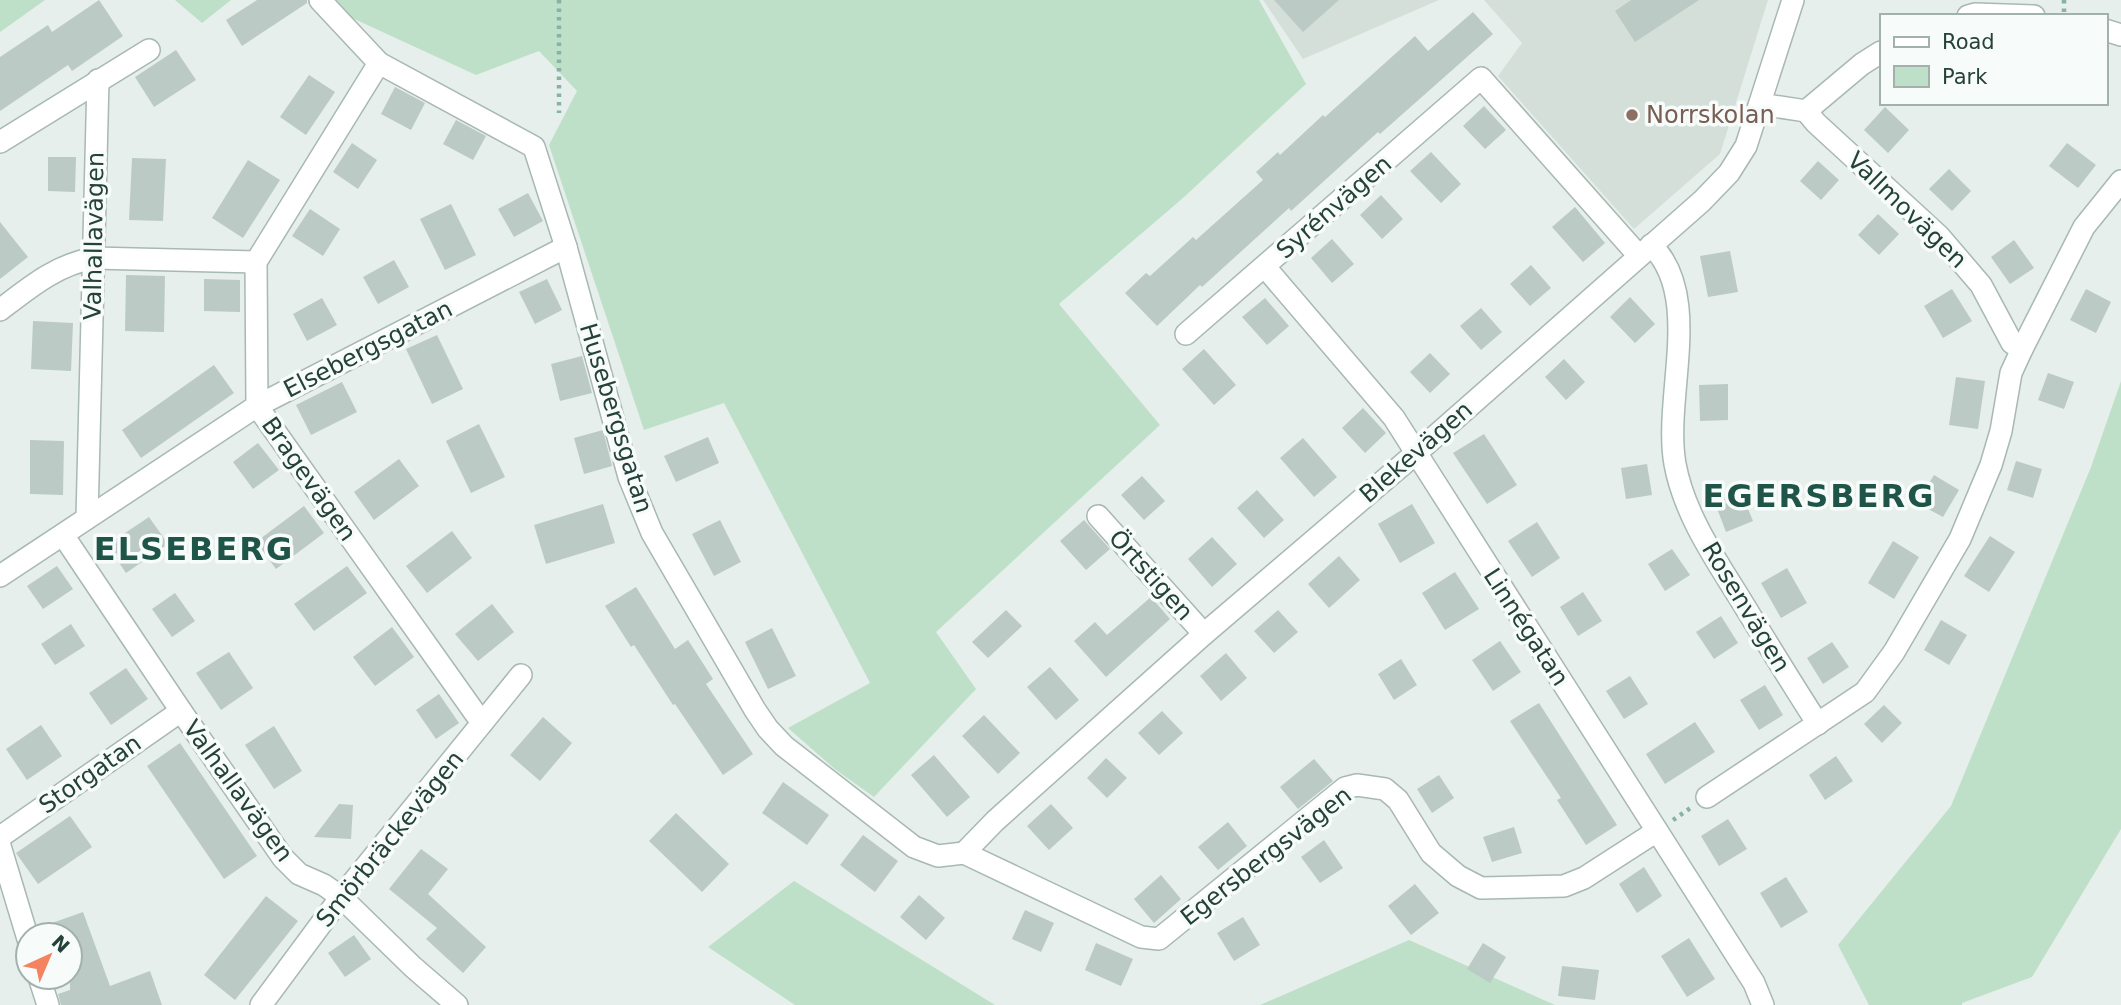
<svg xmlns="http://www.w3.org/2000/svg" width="2121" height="1005" font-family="'DejaVu Sans',sans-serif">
  <rect width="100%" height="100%" fill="#e6efeb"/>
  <g fill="#d4dfda">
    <polygon points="1263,0 1439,0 1303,59"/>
    <polygon points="1484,0 1768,0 1720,154 1634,229 1498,76 1522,43"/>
  </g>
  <g fill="#bfe0c8">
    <polygon points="0,0 45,0 0,32"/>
    <polygon points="175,0 231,0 202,23"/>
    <polygon points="313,0 1259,0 1306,84 1183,198 1059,304 1160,425 936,632 976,689 874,797 836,770 788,728 870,683 724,403 644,430 549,145 577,91 539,51 476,75"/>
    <polygon points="2121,381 2121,829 2032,977 1962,1003 1962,1005 1869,1005 1838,945 1951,806 2091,467"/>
    <polygon points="794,881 995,1005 795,1005 708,947"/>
    <polygon points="1409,940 1555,1005 1260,1005"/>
  </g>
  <g fill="#bbcac4">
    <polygon points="99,0 123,36 72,71 68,65 0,111 0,57 48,25 52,32"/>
    <polygon points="257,0 307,0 307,3 242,46 226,20"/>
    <polygon points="1274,0 1339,0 1303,32"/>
    <polygon points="1631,0 1699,0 1635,42 1615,11"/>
    <polygon points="1473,12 1493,34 1380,134 1378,132 1291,211 1289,208 1202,287 1200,285 1157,326 1125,293 1146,273 1150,276 1193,237 1196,240 1263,180 1256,172 1278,152 1280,155 1323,115 1325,117 1415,36 1428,51"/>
    <polygon points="176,50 196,80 154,107 135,77"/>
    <polygon points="309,75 335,92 306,135 280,117"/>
    <polygon points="395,87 425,103 411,130 381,114"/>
    <polygon points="1484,106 1506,130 1485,149 1463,126"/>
    <polygon points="1885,107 1909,130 1888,153 1864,130"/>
    <polygon points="456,120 486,136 473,160 443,144"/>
    <polygon points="352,143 377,160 358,189 333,172"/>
    <polygon points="2067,143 2096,165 2078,188 2049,166"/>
    <polygon points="1431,152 1461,184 1441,203 1410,171"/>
    <polygon points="48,157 76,157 75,192 48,191"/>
    <polygon points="132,158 166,159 163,221 129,220"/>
    <polygon points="248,160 280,180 243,238 212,218"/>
    <polygon points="1818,161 1839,180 1821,200 1800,181"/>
    <polygon points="1949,169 1971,191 1952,211 1929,189"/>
    <polygon points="528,193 543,221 514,237 498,209"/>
    <polygon points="1381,195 1403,219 1382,239 1360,215"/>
    <polygon points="451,204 476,255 445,270 420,219"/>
    <polygon points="1575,207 1605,243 1583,262 1552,227"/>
    <polygon points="310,209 340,229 323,256 292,236"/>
    <polygon points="1878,214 1899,234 1879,255 1858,235"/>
    <polygon points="0,222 28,257 0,279"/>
    <polygon points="1332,239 1354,264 1332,283 1311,258"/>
    <polygon points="2014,240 2034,268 2010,284 1991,257"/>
    <polygon points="1730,251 1738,292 1708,297 1700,256"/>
    <polygon points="394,260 409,287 378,304 363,277"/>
    <polygon points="1531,265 1551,288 1530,306 1510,284"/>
    <polygon points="126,275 165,276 164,332 125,331"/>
    <polygon points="204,279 240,280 240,312 204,311"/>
    <polygon points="547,279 562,310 535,324 519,292"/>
    <polygon points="1952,289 1972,321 1943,338 1924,306"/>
    <polygon points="2086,289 2111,302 2096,333 2070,320"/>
    <polygon points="1630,297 1655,324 1635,343 1610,317"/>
    <polygon points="322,298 337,325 307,341 293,314"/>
    <polygon points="1265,298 1289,326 1267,345 1242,317"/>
    <polygon points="1481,308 1502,332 1481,350 1460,326"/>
    <polygon points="33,321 73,323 71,371 31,369"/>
    <polygon points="437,335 463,389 432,404 406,349"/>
    <polygon points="1204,349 1236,385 1214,405 1182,369"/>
    <polygon points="1430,353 1450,374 1430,393 1410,372"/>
    <polygon points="582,356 592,393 560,401 551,364"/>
    <polygon points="1564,359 1585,382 1566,400 1545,377"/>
    <polygon points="214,365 234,393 141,458 122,430"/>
    <polygon points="2048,373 2074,382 2064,409 2038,400"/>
    <polygon points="1956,377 1985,381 1978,429 1949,425"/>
    <polygon points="342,382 357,412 311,435 296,405"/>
    <polygon points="1728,384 1728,420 1700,421 1699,385"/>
    <polygon points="1363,408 1386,433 1365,453 1342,428"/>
    <polygon points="479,424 505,477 471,493 446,441"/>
    <polygon points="603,430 612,466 584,474 574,438"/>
    <polygon points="1484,434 1517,485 1487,504 1453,453"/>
    <polygon points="708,437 719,463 676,482 664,456"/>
    <polygon points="1303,438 1337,477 1314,497 1280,458"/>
    <polygon points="30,440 64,441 63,495 30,494"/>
    <polygon points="258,443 279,470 253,489 233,462"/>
    <polygon points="399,459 419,486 374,520 354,492"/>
    <polygon points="2016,461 2042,469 2033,498 2007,490"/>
    <polygon points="1647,464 1652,495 1626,499 1621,468"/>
    <polygon points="1934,475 1959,490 1943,517 1917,503"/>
    <polygon points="1142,476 1165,501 1144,520 1121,495"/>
    <polygon points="1739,487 1753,521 1726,532 1713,498"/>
    <polygon points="1257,490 1284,520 1264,538 1237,508"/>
    <polygon points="603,504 615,543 546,564 534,525"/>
    <polygon points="1412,504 1435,543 1400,563 1378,524"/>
    <polygon points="304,506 324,533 276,569 256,542"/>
    <polygon points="149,517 168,544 126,573 107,545"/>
    <polygon points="720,520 741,562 714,576 692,534"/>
    <polygon points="1084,520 1110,549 1086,570 1060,541"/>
    <polygon points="1537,522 1560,558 1532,577 1508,541"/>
    <polygon points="452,531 472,558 427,593 406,566"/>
    <polygon points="1990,536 2015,552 1989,592 1964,576"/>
    <polygon points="1212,537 1237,564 1212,587 1188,559"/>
    <polygon points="1893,541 1919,557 1894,599 1868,583"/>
    <polygon points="1672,549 1690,575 1665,591 1648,564"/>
    <polygon points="1339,556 1360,580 1329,608 1308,584"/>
    <polygon points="57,566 73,589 43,609 27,586"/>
    <polygon points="347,566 367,593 314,631 294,604"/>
    <polygon points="1787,568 1807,603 1781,618 1761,583"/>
    <polygon points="1455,572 1479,609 1445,630 1422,593"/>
    <polygon points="636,587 675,649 688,640 713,679 706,684 753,754 723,775 675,704 673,705 634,645 631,647 605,606"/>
    <polygon points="1583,592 1602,621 1578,636 1560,607"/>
    <polygon points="175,593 195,621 172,637 152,609"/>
    <polygon points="1151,597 1170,619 1106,677 1074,641 1095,622 1107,635"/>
    <polygon points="492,604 514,632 478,661 455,634"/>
    <polygon points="1006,610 1022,626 988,658 972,642"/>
    <polygon points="1278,610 1298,632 1274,653 1254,631"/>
    <polygon points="1721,616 1738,643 1714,659 1696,632"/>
    <polygon points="1941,620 1967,635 1949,665 1924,650"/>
    <polygon points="71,624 85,646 55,665 41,644"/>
    <polygon points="392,627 414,657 375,686 353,657"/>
    <polygon points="772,628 796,676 768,689 745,642"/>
    <polygon points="1500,641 1521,672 1493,691 1472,660"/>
    <polygon points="1832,642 1849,667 1823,684 1807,658"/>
    <polygon points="229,652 253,688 221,710 196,673"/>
    <polygon points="1226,653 1247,678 1221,701 1200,676"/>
    <polygon points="1401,659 1417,685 1394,700 1378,674"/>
    <polygon points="1050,667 1079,700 1056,720 1027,687"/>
    <polygon points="126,668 148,699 111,725 89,693"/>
    <polygon points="1630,676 1648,704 1624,719 1606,691"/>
    <polygon points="1765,685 1783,715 1759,730 1740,700"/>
    <polygon points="439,694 459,723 436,739 416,710"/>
    <polygon points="1539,703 1617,825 1586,845 1557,800 1561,798 1510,721"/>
    <polygon points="1884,705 1902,723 1882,743 1864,724"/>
    <polygon points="1162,711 1183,733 1159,755 1138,733"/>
    <polygon points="984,715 1020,753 998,774 962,736"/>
    <polygon points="543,717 572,743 540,781 510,755"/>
    <polygon points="1695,722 1715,752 1665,784 1646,754"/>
    <polygon points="41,725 62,756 27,780 6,749"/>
    <polygon points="274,726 302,771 274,789 245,745"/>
    <polygon points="180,743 257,856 224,879 147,766"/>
    <polygon points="934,755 970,797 947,817 911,775"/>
    <polygon points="1836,756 1853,781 1825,800 1809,775"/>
    <polygon points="1106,758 1127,778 1107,798 1087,778"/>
    <polygon points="1314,759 1333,781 1298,809 1280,787"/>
    <polygon points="1439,775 1454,798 1432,813 1417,789"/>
    <polygon points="783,782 829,815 807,845 762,813"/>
    <polygon points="339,804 353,805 351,839 314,837"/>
    <polygon points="1051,804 1073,828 1049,850 1027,826"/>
    <polygon points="676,813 729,864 702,892 649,841"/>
    <polygon points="70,816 92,847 38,884 16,853"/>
    <polygon points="1728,819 1747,849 1719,866 1701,836"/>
    <polygon points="1228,822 1247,846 1218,870 1198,847"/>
    <polygon points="1514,827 1522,853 1492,862 1483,837"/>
    <polygon points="863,835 898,861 875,892 840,865"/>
    <polygon points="1324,840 1343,868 1320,883 1301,857"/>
    <polygon points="421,849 448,869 428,894 486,947 463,973 426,939 437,928 389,889"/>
    <polygon points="1644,867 1662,896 1637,913 1619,884"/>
    <polygon points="1161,875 1181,899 1154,923 1134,899"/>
    <polygon points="1786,877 1808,912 1781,928 1760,893"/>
    <polygon points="1415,884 1439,913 1411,935 1388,906"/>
    <polygon points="919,895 945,918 926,940 900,917"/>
    <polygon points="266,896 298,921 235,1000 204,975"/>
    <polygon points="1025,910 1054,923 1041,952 1012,939"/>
    <polygon points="83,912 110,986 150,971 162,1005 61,1005 58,994 70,990 70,935 40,935 38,928"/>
    <polygon points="1243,917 1260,945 1234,961 1217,933"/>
    <polygon points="354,935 371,959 345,977 328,953"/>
    <polygon points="1689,938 1715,979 1687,997 1661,956"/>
    <polygon points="1096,943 1133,959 1121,986 1085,970"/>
    <polygon points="1483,943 1506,957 1490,983 1467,969"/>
    <polygon points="1562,966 1599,970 1595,1000 1558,996"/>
  </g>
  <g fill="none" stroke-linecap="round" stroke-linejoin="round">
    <defs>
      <g id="minor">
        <polyline points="320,0 379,63 534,147 566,247 629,477 652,533 755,710 768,729 784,746 914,847 938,856 964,853"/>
        <polyline points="1968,16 1975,14 2034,16"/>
        <polyline points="2105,30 2121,35"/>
        <polyline points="379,63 256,262 257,406 482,723"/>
        <polyline points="1760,104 1806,111 1862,64 1881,52"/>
        <polyline points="1806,111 1816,123 1939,236 1981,285 2012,343 2022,349"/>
        <polyline points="0,142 149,50"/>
        <path d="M1651,245C1704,296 1663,397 1675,464C1684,514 1716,560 1742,602C1767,643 1792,684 1818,724"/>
        <polyline points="1265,267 1394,418 1754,983 1763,1005"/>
        <path d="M0,310C30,287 56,265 94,258L256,262"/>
        <polyline points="1186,334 1481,78 1639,256"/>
        <polyline points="1098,516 1204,634"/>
        <polyline points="87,518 98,80"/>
        <polyline points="63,535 181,711 283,858 299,874 324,885 341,897 413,967 457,1005"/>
        <polyline points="0,576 257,406 566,247"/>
        <polyline points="1707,797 1865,692 1894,652 1960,539 1991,465 2001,431 2011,373 2022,349 2084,227 2121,181"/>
        <polyline points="0,837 181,711"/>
        <polyline points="0,846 28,939"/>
        <polyline points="964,853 995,821 1204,634 1415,454 1702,201 1729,173 1746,146 1793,0"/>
        <polyline points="964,853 1141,937 1159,939 1345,788 1357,785 1385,789 1398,800 1431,853 1458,876 1481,888 1564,886 1584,878 1657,831"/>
        <polyline points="39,977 48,1005"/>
        <polyline points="261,1005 341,897 521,675"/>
      </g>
    </defs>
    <use href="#minor" stroke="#a8b8b2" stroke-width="24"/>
    <g stroke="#86b3a5" stroke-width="4.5" stroke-dasharray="3.5 5" stroke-linecap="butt">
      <polyline points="559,0 559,113"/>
      <polyline points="2064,0 2064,16"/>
      <polyline points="1673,820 1692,807"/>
    </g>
    <use href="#minor" stroke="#fff" stroke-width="21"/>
  </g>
  <circle fill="#8d6e63" stroke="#f7fbf9" stroke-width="2.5" cx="1632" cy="115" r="7"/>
  <g text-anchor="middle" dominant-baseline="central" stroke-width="7" stroke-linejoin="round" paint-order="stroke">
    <g font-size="24" fill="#785e54" stroke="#f7fbf9" text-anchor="start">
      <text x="1646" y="115">Norrskolan</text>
    </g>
    <g font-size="24" fill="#24423a" stroke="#f7fbf9">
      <text transform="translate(1334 207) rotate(-41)">Syrénvägen</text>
      <text transform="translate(1907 210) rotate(44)">Vallmovägen</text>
      <text transform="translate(94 236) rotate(-89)">Valhallavägen</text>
      <text transform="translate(368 349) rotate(-27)">Elsebergsgatan</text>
      <text transform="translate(616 418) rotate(73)">Husebergsgatan</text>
      <text transform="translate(1416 452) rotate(-41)">Blekevägen</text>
      <text transform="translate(309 479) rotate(55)">Bragevägen</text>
      <text transform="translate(1151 575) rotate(48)">Örtstigen</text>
      <text transform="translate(1746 607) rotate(59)">Rosenvägen</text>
      <text transform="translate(1526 627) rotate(57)">Linnégatan</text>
      <text transform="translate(90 774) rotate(-35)">Storgatan</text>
      <text transform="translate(238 791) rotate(54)">Valhallavägen</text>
      <text transform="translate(390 839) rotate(-51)">Smörbräckevägen</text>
      <text transform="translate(1266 856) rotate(-38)">Egersbergsvägen</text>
    </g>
    <g font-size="32" font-weight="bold" letter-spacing="2" fill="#1f5548" stroke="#f7fbf9">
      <text x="1819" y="496">EGERSBERG</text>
      <text x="194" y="549">ELSEBERG</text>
    </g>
  </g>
  <rect x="1880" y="14" width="228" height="91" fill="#f7fbf9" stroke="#a3b1ad" stroke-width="2"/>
  <rect x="1894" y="37" width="35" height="10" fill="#ffffff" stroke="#a3b1ad" stroke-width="2"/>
  <text x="1942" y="49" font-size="21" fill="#24423a">Road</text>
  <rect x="1894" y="66" width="35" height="21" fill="#bfe0c8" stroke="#a3b1ad" stroke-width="2"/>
  <text x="1942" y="84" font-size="21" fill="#24423a">Park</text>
  <g transform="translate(49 956) rotate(44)"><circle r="33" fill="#f7fbf9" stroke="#a3b1ad" stroke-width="2"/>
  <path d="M0-5L12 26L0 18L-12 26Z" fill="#f4845f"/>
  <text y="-10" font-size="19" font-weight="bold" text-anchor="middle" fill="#24423a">N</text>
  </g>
</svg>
